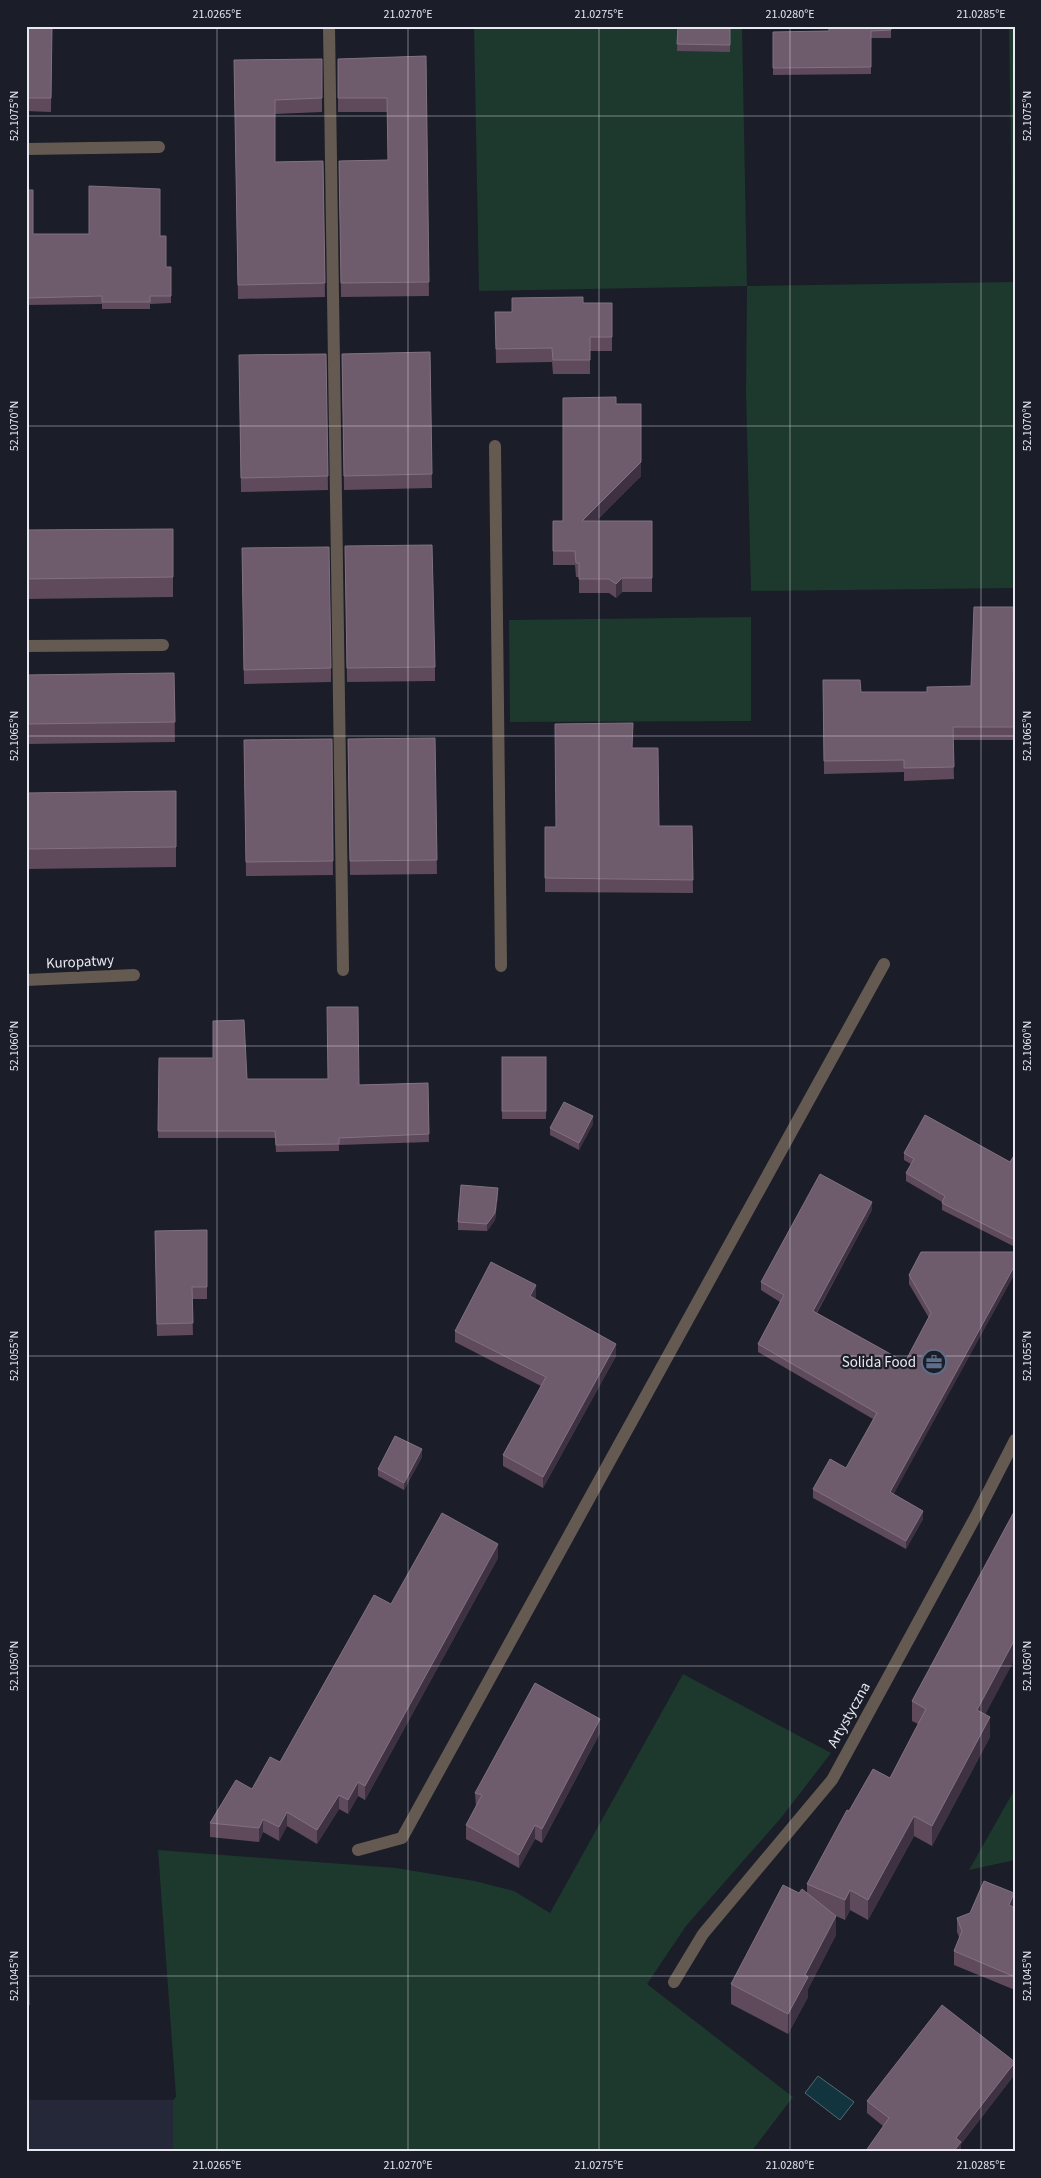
<svg xmlns="http://www.w3.org/2000/svg" width="1041" height="2178" font-family="'Source Sans 3',sans-serif">
  <rect width="100%" height="100%" fill="#1b1d28"/>
  <rect fill="#252838" x="26" y="2100" width="147" height="52"/>
  <g fill="#1d382c">
    <polygon points="474,26 742,26 747,286 1013,282 1009,26 1015,26 1015,588 751,591 746,392 747,286 479,291"/>
    <polygon points="751,617 751,721 510,722 509,620"/>
    <polygon points="683,1674 831,1753 781,1818 686,1926 647,1984 793,2097 751,2152 173,2152 173,2100 176,2097 158,1850 396,1868 475,1881 514,1891 550,1913"/>
    <polygon points="1015,1789 1015,1860 969,1870"/>
  </g>
  <polygon fill="#11343e" stroke="#516a73" points="818,2076 854,2102 840,2120 805,2093"/>
  <g fill="none" stroke-linecap="round" stroke-linejoin="round">
    <g stroke="#655a51" stroke-width="12">
      <polyline points="329,26 343,970"/>
      <polyline points="495,446 501,966"/>
      <polyline points="358,1850 402,1838 884,964"/>
    </g>
    <g stroke="#655a51" stroke-width="12">
      <polyline points="26,149 159,147"/>
      <polyline points="26,646 163,645"/>
      <polyline points="26,980 134,975"/>
      <polyline points="674,1982 703,1934 832,1780 977,1514 1015,1440"/>
    </g>
  </g>
  <g fill="#5f4a5c">
    <polygon points="26,26 52,26 51,112 26,111"/>
    <polygon points="678,26 730,26 730,52 677,51"/>
    <polygon points="891,26 891,38 871,38 871,74 773,75 773,32 829,31"/>
    <polygon points="426,56 429,296 341,297 339,161 388,160 387,112 338,112 338,59"/>
    <polygon points="322,59 322,112 275,114 275,162 323,161 325,297 238,299 234,60"/>
    <polygon points="26,190 33,234 160,236 166,267 171,267 171,303 150,304 150,309 102,309 102,304 26,305"/>
    <polygon points="583,303 612,303 612,351 590,351 590,374 553,374 552,362 496,363 495,312 512,312"/>
    <polygon points="430,352 432,488 344,490 342,354"/>
    <polygon points="326,354 328,490 241,492 239,355"/>
    <polygon points="616,404 641,476 596,521 652,521 652,592 622,592 616,598 609,593 579,593 579,577 576,577 575,565 553,565 553,521 563,521"/>
    <polygon points="173,529 173,597 26,599 26,530"/>
    <polygon points="345,546 435,667 435,681 347,682"/>
    <polygon points="242,548 331,668 331,682 244,684"/>
    <polygon points="1013,671 1015,671 1015,740 953,740 954,779 904,781 904,772 824,774 823,680 861,692 927,692 971,686"/>
    <polygon points="174,673 175,742 26,744 26,675"/>
    <polygon points="435,738 437,874 350,875 348,739"/>
    <polygon points="332,739 333,875 246,876 244,740"/>
    <polygon points="633,748 659,826 692,826 693,893 545,892 545,827 556,827"/>
    <polygon points="176,791 176,867 26,869 26,793"/>
    <rect x="502" y="1057" width="44" height="62"/>
    <polygon points="159,1058 247,1079 359,1085 428,1083 429,1142 339,1145 339,1151 276,1152 275,1138 158,1138"/>
    <polygon points="593,1124 579,1150 550,1135 550,1128"/>
    <polygon points="904,1153 1010,1162 1015,1154 1015,1247 942,1210 942,1202 906,1181 906,1173 911,1164 904,1160"/>
    <polygon points="498,1195 495,1220 487,1231 458,1230 458,1222"/>
    <polygon points="872,1210 817,1313 905,1362 929,1318 909,1284 909,1275 1015,1273 893,1494 923,1519 906,1549 813,1498 813,1489 846,1468 873,1419 758,1352 758,1344 780,1302 761,1290 761,1282"/>
    <polygon points="207,1230 207,1299 192,1299 193,1335 157,1336 155,1231"/>
    <polygon points="536,1297 535,1299 616,1356 543,1488 503,1466 503,1455 541,1386 455,1342 455,1331"/>
    <polygon points="422,1457 404,1490 378,1476 378,1469"/>
    <polygon points="498,1558 365,1800 358,1796 348,1814 339,1809 317,1844 287,1826 279,1841 263,1832 259,1842 210,1837 210,1823 252,1789 280,1762 391,1604"/>
    <polygon points="912,1701 985,1715 990,1737 932,1846 914,1836 868,1920 850,1910 845,1920 836,1916 836,1935 808,1989 808,1997 788,2034 731,2004 731,1984 799,1893 807,1893 807,1884 849,1811 890,1778 918,1724 912,1721"/>
    <polygon points="26,1717 29,2005 29,2030 26,2030"/>
    <polygon points="600,1733 542,1843 535,1839 519,1868 466,1839 466,1825 476,1807 475,1793"/>
    <polygon points="1014,1907 1015,1990 954,1965 954,1951 960,1939 957,1932 957,1918"/>
    <polygon points="1015,2061 1015,2074 961,2144 961,2152 883,2126 867,2113 867,2101"/>
  </g>
  <g fill="#3e3141">
    <polygon points="641,462 641,476 582,535 582,521"/>
    <polygon points="622,578 622,592 616,598 616,584"/>
    <polygon points="593,1116 593,1124 579,1150 579,1143"/>
    <polygon points="498,1188 498,1195 495,1220 487,1231 487,1224"/>
    <polygon points="872,1202 872,1210 813,1319 813,1311"/>
    <polygon points="1015,1265 1015,1273 890,1501 890,1492"/>
    <polygon points="536,1285 536,1297 530,1308 530,1296"/>
    <polygon points="616,1344 616,1356 543,1488 543,1477"/>
    <polygon points="422,1449 422,1457 404,1490 404,1483"/>
    <polygon points="923,1511 923,1519 906,1549 906,1541"/>
    <polygon points="498,1544 498,1558 365,1800 365,1786"/>
    <polygon points="1015,1639 1015,1659 977,1730 977,1710"/>
    <polygon points="990,1717 990,1737 932,1846 932,1826"/>
    <polygon points="600,1719 600,1733 542,1843 542,1829"/>
    <polygon points="358,1782 358,1796 348,1814 348,1800"/>
    <polygon points="339,1795 339,1809 317,1844 317,1830"/>
    <polygon points="287,1812 287,1826 279,1841 279,1827"/>
    <polygon points="914,1816 914,1836 868,1920 868,1900"/>
    <polygon points="263,1819 263,1832 259,1842 259,1828"/>
    <polygon points="535,1825 535,1839 519,1868 519,1855"/>
    <polygon points="850,1890 850,1910 845,1920 845,1900"/>
    <polygon points="1014,1893 1014,1907 1009,1919 1009,1905"/>
    <polygon points="836,1916 836,1935 808,1989 808,1997 788,2034 788,2014 805,1975"/>
    <polygon points="1015,2062 1015,2074 961,2144 961,2152 953,2152 956,2138"/>
  </g>
  <g fill="#6e5b6c" stroke="#817181">
    <polygon points="26,26 52,26 51,98 26,98"/>
    <polygon points="678,26 730,26 730,45 677,44"/>
    <polygon points="829,26 891,26 891,30 871,31 871,67 773,68 773,32 829,31"/>
    <polygon points="426,56 429,282 341,283 339,161 388,160 387,98 338,98 338,59"/>
    <polygon points="322,59 322,98 275,100 275,162 323,161 325,283 238,285 234,60"/>
    <polygon points="89,186 160,189 160,236 166,236 166,267 171,267 171,296 150,296 150,302 102,302 102,296 26,298 26,190 33,190 33,234 89,234"/>
    <polygon points="583,297 583,303 612,303 612,337 590,337 590,360 553,360 552,348 496,349 495,312 512,312 512,298"/>
    <polygon points="430,352 432,474 344,476 342,354"/>
    <polygon points="326,354 328,476 241,478 239,355"/>
    <polygon points="616,397 616,404 641,404 641,462 582,521 652,521 652,578 622,578 616,584 609,579 579,579 579,563 576,563 575,551 553,551 553,521 563,521 563,398"/>
    <polygon points="173,529 173,577 26,579 26,530"/>
    <polygon points="432,545 435,667 347,668 345,546"/>
    <polygon points="329,547 331,668 244,670 242,548"/>
    <polygon points="974,607 1013,607 1013,671 1015,671 1015,727 953,727 954,767 904,768 904,760 824,761 823,680 860,680 861,692 927,692 927,687 971,686"/>
    <polygon points="174,673 175,722 26,724 26,675"/>
    <polygon points="633,723 632,748 658,748 659,826 692,826 693,880 545,878 545,827 556,827 555,724"/>
    <polygon points="435,738 437,860 350,861 348,739"/>
    <polygon points="332,739 333,861 246,862 244,740"/>
    <polygon points="176,791 176,847 26,849 26,793"/>
    <polygon points="327,1007 358,1007 359,1085 428,1083 429,1134 339,1138 339,1144 276,1145 275,1131 158,1131 159,1058 213,1058 213,1021 244,1020 247,1079 328,1079"/>
    <rect x="502" y="1057" width="44" height="54"/>
    <polygon points="564,1102 593,1116 579,1143 550,1128"/>
    <polygon points="925,1115 1010,1162 1015,1154 1015,1240 942,1203 945,1196 906,1173 914,1159 904,1153"/>
    <polygon points="820,1174 872,1202 813,1311 905,1362 931,1313 909,1275 921,1252 1015,1252 1015,1265 890,1492 923,1511 906,1541 813,1489 830,1459 846,1468 877,1413 758,1344 784,1295 761,1282"/>
    <polygon points="461,1185 498,1188 495,1213 487,1224 458,1222"/>
    <polygon points="207,1230 207,1287 192,1287 193,1323 157,1324 155,1231"/>
    <polygon points="491,1262 536,1285 530,1296 616,1344 543,1477 503,1455 546,1377 455,1331"/>
    <polygon points="395,1436 422,1449 404,1483 378,1469"/>
    <polygon points="1015,1510 1015,1639 977,1710 990,1717 932,1826 914,1816 868,1900 850,1890 845,1900 807,1884 847,1810 849,1811 873,1769 890,1778 926,1709 912,1701"/>
    <polygon points="442,1513 498,1544 365,1786 358,1782 348,1800 339,1795 317,1830 287,1812 279,1827 263,1819 259,1828 210,1823 236,1780 252,1789 270,1757 280,1762 374,1595 391,1604"/>
    <polygon points="535,1683 600,1719 542,1829 535,1825 519,1855 466,1825 482,1795 475,1793"/>
    <polygon points="26,1717 29,2005 26,2005"/>
    <polygon points="984,1881 1014,1893 1009,1905 1015,1908 1015,1977 954,1951 962,1931 957,1918 970,1913"/>
    <polygon points="783,1885 799,1893 802,1889 836,1916 805,1975 808,1977 788,2014 731,1984"/>
    <polygon points="942,2005 1015,2062 956,2138 961,2142 953,2152 865,2152 889,2118 867,2101"/>
  </g>
  <path fill="none" stroke="#e7e8f0" stroke-width="1" stroke-opacity="0.45" d="M217,26V2152M408,26V2152M599,26V2152M790,26V2152M981,26V2152M26,116H1015M26,426H1015M26,736H1015M26,1046H1015M26,1356H1015M26,1666H1015M26,1976H1015"/>
  <defs>
    <symbol id="office-ring" viewBox="-11 -11 22 22"><circle r="9.5" fill="#1b1d28" stroke="#5c6f8a" stroke-width="1.5"/><path d="M-6-3h4V-5.5h4V-3h4V5H-6ZM-1-4.5V-3h2v-1.5ZM-6 0V1H6V0Z" fill="#5c6f8a"/></symbol>
  </defs>
  <g fill-rule="evenodd">
    <use href="#office-ring" x="920" y="1348" width="28" height="28"/>
  </g>
  <g text-anchor="middle" dominant-baseline="central" stroke-width="4.5" stroke-linejoin="round" paint-order="stroke">
    <g font-size="15" fill="#e7e8f0" stroke="#1b1d28">
      <text transform="translate(80 962) rotate(-3)">Kuropatwy</text>
      <text transform="translate(849 1715) rotate(-61)">Artystyczna</text>
    </g>
    <g font-size="15" fill="#e7e8f0" stroke="#1b1d28" text-anchor="end">
      <text x="916" y="1362">Solida Food</text>
    </g>
  </g>
  <rect width="1041" height="2178" fill="none" stroke="#1b1d28" stroke-width="55"/>
  <rect x="28" y="28" width="986" height="2122" fill="none" stroke="#e7e8f0" stroke-width="2"/>
  <g font-size="12" text-anchor="middle" fill="#e7e8f0">
    <text x="217" y="18">21.0265°E</text>
    <text x="408" y="18">21.0270°E</text>
    <text x="599" y="18">21.0275°E</text>
    <text x="790" y="18">21.0280°E</text>
    <text x="981" y="18">21.0285°E</text>
    <text transform="translate(14 116) rotate(-90)" y="4">52.1075°N</text>
    <text transform="translate(1027 116) rotate(-90)" y="4">52.1075°N</text>
    <text transform="translate(14 426) rotate(-90)" y="4">52.1070°N</text>
    <text transform="translate(1027 426) rotate(-90)" y="4">52.1070°N</text>
    <text transform="translate(14 736) rotate(-90)" y="4">52.1065°N</text>
    <text transform="translate(1027 736) rotate(-90)" y="4">52.1065°N</text>
    <text transform="translate(14 1046) rotate(-90)" y="4">52.1060°N</text>
    <text transform="translate(1027 1046) rotate(-90)" y="4">52.1060°N</text>
    <text transform="translate(14 1356) rotate(-90)" y="4">52.1055°N</text>
    <text transform="translate(1027 1356) rotate(-90)" y="4">52.1055°N</text>
    <text transform="translate(14 1666) rotate(-90)" y="4">52.1050°N</text>
    <text transform="translate(1027 1666) rotate(-90)" y="4">52.1050°N</text>
    <text transform="translate(14 1976) rotate(-90)" y="4">52.1045°N</text>
    <text transform="translate(1027 1976) rotate(-90)" y="4">52.1045°N</text>
    <text x="217" y="2169">21.0265°E</text>
    <text x="408" y="2169">21.0270°E</text>
    <text x="599" y="2169">21.0275°E</text>
    <text x="790" y="2169">21.0280°E</text>
    <text x="981" y="2169">21.0285°E</text>
  </g>
</svg>
